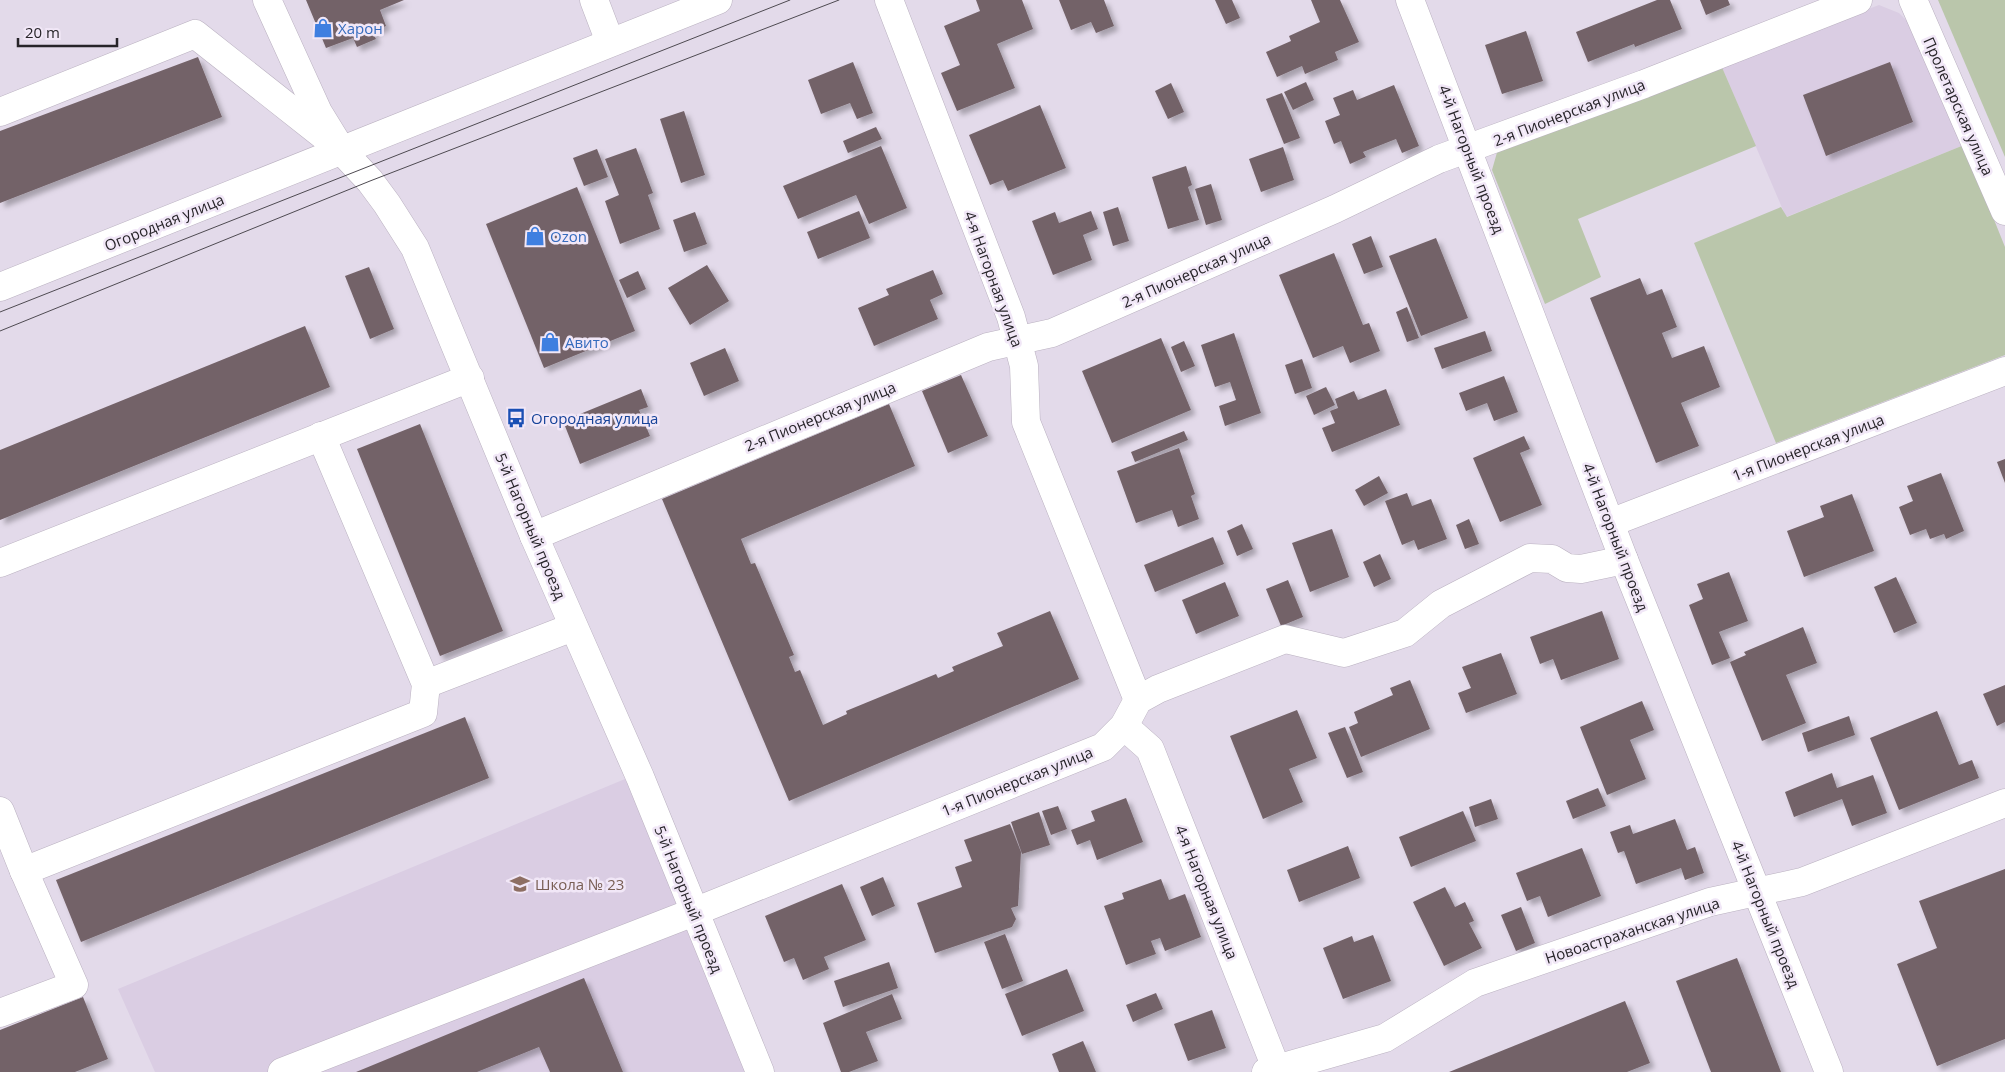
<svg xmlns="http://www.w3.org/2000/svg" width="2005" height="1072" font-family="'Open Sans',sans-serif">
  <defs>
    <filter id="shadow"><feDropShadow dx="4.5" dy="4.5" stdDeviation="2.5" flood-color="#0004"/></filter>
  </defs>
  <rect width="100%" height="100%" fill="#e3daea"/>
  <g fill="#dacde3">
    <polygon points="1879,5 1899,13 1913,27 1964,145 1786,217 1721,65"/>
    <polygon points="625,779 748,1072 155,1072 118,989"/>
  </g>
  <g fill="#bac6ab">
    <polygon points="1938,0 2005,0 2005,157"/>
    <polygon points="1721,65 1756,146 1578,219 1601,277 1545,304 1492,170 1498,149"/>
    <polygon points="1964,145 2005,247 2005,355 1776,443 1694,243 1781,207 1787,217"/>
  </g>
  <g fill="#736268" filter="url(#shadow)">
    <polygon points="306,0 404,0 380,10 386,26 372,32 376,39 357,47 353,38 326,48"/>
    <polygon points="976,0 1022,0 1033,29 997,44 1015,88 957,111 941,73 960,65 944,26 980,11"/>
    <polygon points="1059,0 1104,0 1114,26 1096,33 1091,22 1071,30"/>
    <polygon points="1215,0 1232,0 1240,18 1226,24"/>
    <polygon points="1311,0 1340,0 1359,42 1335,52 1338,60 1305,74 1302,66 1277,77 1266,52 1291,41 1289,36 1320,22"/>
    <polygon points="1657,0 1670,0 1682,29 1635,47 1634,44 1588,62 1576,32"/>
    <polygon points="1700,0 1728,0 1730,5 1706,15"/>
    <polygon points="1526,31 1543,81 1502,94 1485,45"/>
    <polygon points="198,57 222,117 0,203 0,131"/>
    <polygon points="853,62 873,113 857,119 850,103 821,114 808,80"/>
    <polygon points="1890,62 1913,122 1826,156 1803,95"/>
    <polygon points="1306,82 1314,100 1293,110 1284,92"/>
    <polygon points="1171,83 1184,112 1168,119 1155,91"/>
    <polygon points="1394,85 1419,146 1402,153 1396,139 1363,152 1366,157 1350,164 1341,141 1334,144 1325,121 1340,115 1333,98 1353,90 1357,100"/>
    <polygon points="1282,93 1300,138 1284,144 1266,99"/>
    <polygon points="1040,105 1066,168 1008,191 1003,180 990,185 969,135"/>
    <polygon points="684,111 705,175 681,183 660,119"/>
    <polygon points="876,127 882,139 848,153 843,141"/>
    <polygon points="881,146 907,208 869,224 856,195 798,219 783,186"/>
    <polygon points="1283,147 1294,180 1261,192 1249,159"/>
    <polygon points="636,148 653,193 648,195 660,229 620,244 605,201 619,195 605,159"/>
    <polygon points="597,149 608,177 584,186 573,158"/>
    <polygon points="1186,166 1192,185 1188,187 1199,220 1168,229 1152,177"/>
    <polygon points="1211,184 1222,220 1206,225 1195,189"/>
    <polygon points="577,187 635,331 544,368 486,224"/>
    <polygon points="1118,207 1129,241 1113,246 1103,212"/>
    <polygon points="859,211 870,238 818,259 807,232"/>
    <polygon points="1091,211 1098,229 1083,235 1092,260 1053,275 1032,221 1055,212 1059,223"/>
    <polygon points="695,212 707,244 684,252 673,220"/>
    <polygon points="1371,236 1383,267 1364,274 1352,244"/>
    <polygon points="1436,238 1468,318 1421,336 1389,256"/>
    <polygon points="1334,253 1363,325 1369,323 1380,351 1350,363 1343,346 1313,358 1279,275"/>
    <polygon points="707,265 729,301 690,325 668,288"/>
    <polygon points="369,267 394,329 370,339 345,276"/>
    <polygon points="933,270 943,294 930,300 938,319 874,346 858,308 889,295 886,289"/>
    <polygon points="638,271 646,289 627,298 619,280"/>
    <polygon points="1640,278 1647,295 1662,289 1677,327 1662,333 1672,358 1704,346 1720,387 1681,403 1699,446 1656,463 1590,298"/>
    <polygon points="1407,307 1419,338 1407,342 1396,312"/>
    <polygon points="305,326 330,387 0,520 0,450"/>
    <polygon points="1485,331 1492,351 1442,369 1434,348"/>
    <polygon points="1234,333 1261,413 1225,426 1219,406 1236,400 1230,382 1215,387 1201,345"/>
    <polygon points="1161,338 1191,410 1112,443 1082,371"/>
    <polygon points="1184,341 1195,366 1181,372 1171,347"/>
    <polygon points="725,348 739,381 704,396 690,363"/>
    <polygon points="1302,359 1312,388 1295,394 1285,365"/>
    <polygon points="961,375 988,436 948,453 922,391"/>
    <polygon points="1504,376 1518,412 1494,421 1487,403 1466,411 1459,393"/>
    <polygon points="1326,387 1335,405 1314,415 1306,396"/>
    <polygon points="641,389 648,407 639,410 650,436 580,464 563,421"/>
    <polygon points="1386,389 1400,425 1332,452 1322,428 1335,423 1330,411 1338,408 1335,399 1354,391 1358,400"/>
    <polygon points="889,404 915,466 741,539 751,564 755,563 794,655 789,657 795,672 800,670 823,725 847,714 846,711 936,674 938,678 954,671 952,667 1003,646 997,633 1050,611 1079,679 789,801 662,499"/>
    <polygon points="420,424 503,631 440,656 357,449"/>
    <polygon points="1184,431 1188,440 1135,462 1131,452"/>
    <polygon points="1524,436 1530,449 1520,453 1542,505 1500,522 1473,458"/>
    <polygon points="1179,448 1195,494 1191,496 1199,519 1178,527 1172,510 1136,523 1117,471"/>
    <polygon points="2005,459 2005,483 1997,462"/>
    <polygon points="1941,473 1964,531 1946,539 1944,534 1930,539 1926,529 1910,535 1899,507 1913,501 1907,486"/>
    <polygon points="1379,476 1388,493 1364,506 1355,490"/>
    <polygon points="1407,493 1412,506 1431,499 1447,539 1418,550 1414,540 1402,545 1385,501"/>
    <polygon points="1852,494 1874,551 1804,577 1787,531 1824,517 1820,506"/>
    <polygon points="1469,519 1479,544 1465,549 1456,525"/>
    <polygon points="1242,524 1253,549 1237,556 1227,531"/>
    <polygon points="1332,529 1349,577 1310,592 1292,543"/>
    <polygon points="1213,537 1224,564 1155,592 1144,565"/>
    <polygon points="1380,554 1391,579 1374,587 1363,562"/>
    <polygon points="1729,572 1748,621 1719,632 1730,658 1712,665 1689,605 1703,599 1697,584"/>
    <polygon points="1896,577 1917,623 1894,633 1874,587"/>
    <polygon points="1288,580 1303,617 1281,626 1266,589"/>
    <polygon points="1225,582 1239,616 1196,634 1182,600"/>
    <polygon points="1602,611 1619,659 1561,680 1553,659 1540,664 1530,637"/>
    <polygon points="1803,627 1817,663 1786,675 1806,723 1762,741 1730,662 1746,655 1744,652"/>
    <polygon points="1501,653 1517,694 1466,713 1458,693 1471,688 1462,667"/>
    <polygon points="1410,680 1430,729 1361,757 1349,727 1358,723 1354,712 1393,695 1390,688"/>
    <polygon points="2005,685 2005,722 1997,726 1983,694"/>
    <polygon points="1642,701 1654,730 1630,740 1646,779 1607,795 1580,727"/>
    <polygon points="1297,710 1317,758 1289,769 1303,802 1263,819 1230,736"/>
    <polygon points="1937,711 1959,765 1972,760 1979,778 1899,810 1870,738"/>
    <polygon points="1849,716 1855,735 1808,752 1802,733"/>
    <polygon points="465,717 489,778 81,942 56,880"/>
    <polygon points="1345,727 1363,772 1347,778 1328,733"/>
    <polygon points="1832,773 1837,788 1873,775 1887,813 1852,826 1842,799 1794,817 1785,792"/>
    <polygon points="1598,788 1606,806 1573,819 1566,801"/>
    <polygon points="1126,798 1143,842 1097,860 1090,840 1077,845 1071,830 1095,821 1091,811"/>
    <polygon points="1491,799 1498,819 1475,827 1469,807"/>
    <polygon points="1058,806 1067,829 1051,835 1042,811"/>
    <polygon points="1463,811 1476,841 1411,867 1399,837"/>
    <polygon points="1039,812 1050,845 1022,854 1011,822"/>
    <polygon points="1675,819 1687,850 1695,847 1704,873 1685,880 1681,868 1636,884 1624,851 1618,853 1610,832 1630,825 1633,834"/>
    <polygon points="1010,824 1021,852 1018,906 1011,908 1016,919 1012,927 935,953 917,903 962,887 955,867 972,861 964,840"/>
    <polygon points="1348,846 1360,878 1299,902 1287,870"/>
    <polygon points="1582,848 1601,896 1548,917 1540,896 1527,901 1516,873"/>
    <polygon points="2005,869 2005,1039 1937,1066 1897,964 1937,948 1919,901"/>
    <polygon points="883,877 895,906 872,916 860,887"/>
    <polygon points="1161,879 1169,900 1185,894 1201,937 1165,951 1160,938 1151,941 1156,954 1126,965 1104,906 1124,899 1122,893"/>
    <polygon points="842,884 866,940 824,957 829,969 803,980 794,958 784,962 765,916"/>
    <polygon points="1445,887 1455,907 1465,902 1474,921 1469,923 1482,948 1444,966 1413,902"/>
    <polygon points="1521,907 1535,943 1516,951 1501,915"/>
    <polygon points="1005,934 1023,981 1002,989 984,942"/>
    <polygon points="1373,935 1391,981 1343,999 1323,948 1352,936 1354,942"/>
    <polygon points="1737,958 1781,1072 1711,1072 1676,981"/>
    <polygon points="889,962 898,988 843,1007 834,981"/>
    <polygon points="1067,969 1084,1011 1022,1036 1005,994"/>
    <polygon points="584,978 623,1072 550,1072 539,1047 477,1072 356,1072"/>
    <polygon points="1156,993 1163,1009 1133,1022 1126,1005"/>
    <polygon points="892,994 902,1019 866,1032 878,1061 849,1072 841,1072 823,1023"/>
    <polygon points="83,997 108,1059 75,1072 0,1072 0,1030"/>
    <polygon points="1625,1001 1650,1063 1627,1072 1449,1072"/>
    <polygon points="1212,1010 1226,1048 1188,1061 1174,1024"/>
    <polygon points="1083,1041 1096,1072 1059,1072 1052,1054"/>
  </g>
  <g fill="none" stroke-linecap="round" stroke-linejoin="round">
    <defs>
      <g id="minor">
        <polyline points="267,0 318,112 342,151 370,181 387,204 415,248 534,536 640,777 760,1072"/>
        <polyline points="594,0 610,42"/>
        <polyline points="889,0 1011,317 1024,366 1026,422 1138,700"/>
        <polyline points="1410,0 1624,560 1829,1072"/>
        <polyline points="1913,0 2005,211"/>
        <polyline points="0,112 195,34 328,139"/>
        <polyline points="0,287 718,0"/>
        <polyline points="1610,523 2005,371"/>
        <polyline points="534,536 988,347 1052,333 1335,209 1439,159 1644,84 1858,0"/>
        <polyline points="0,563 470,378"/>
        <polyline points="426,684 573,627"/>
        <polyline points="1124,726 1150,749 1276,1068"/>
        <polyline points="0,811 24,871"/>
        <polyline points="0,1013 74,985 24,871 423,713 426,684 321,436"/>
        <polyline points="282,1072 694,912 1103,747 1124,726 1138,700 1158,689 1285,639 1344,653 1405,633 1441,604 1530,558 1552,559 1567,568 1581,569 1624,560"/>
        <polyline points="1266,1072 1385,1038 1475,983 1710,902 1802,882 2005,803"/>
      </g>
    </defs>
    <use href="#minor" stroke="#bab1c0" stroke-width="29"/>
    <use href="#minor" stroke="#fff" stroke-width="28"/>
    <g stroke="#4e4a51" stroke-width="1">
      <polyline points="0,312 790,0"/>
      <polyline points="0,331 370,181 839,0"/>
    </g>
  </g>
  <defs>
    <symbol id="shop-bare" viewBox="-9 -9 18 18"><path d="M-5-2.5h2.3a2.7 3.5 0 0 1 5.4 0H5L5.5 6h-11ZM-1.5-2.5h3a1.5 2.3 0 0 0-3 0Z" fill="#3f7fe0" stroke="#f1e7f7" stroke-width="2.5" paint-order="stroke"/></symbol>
    <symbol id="bus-bare" viewBox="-9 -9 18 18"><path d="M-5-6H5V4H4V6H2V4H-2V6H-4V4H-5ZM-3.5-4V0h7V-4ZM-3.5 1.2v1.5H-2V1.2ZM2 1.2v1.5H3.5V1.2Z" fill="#1a4fb4" stroke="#f1e7f7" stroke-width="2.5" paint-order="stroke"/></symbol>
    <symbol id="school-bare" viewBox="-9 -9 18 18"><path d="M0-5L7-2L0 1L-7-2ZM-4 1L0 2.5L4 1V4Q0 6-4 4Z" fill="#8d6e63" stroke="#f1e7f7" stroke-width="2.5" paint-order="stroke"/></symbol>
  </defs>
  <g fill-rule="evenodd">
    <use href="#shop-bare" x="309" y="14" width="28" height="28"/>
    <use href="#shop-bare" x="521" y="222" width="28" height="28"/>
    <use href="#shop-bare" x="536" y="328" width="28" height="28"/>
    <use href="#bus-bare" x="502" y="404" width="28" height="28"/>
    <use href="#school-bare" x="506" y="870" width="28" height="28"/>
  </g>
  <g text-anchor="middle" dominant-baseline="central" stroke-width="5" stroke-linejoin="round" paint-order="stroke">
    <g font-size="15" fill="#366cbe" stroke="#f1e7f7" text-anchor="start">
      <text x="338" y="28">Харон</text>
      <text x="550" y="236">Ozon</text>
      <text x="565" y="342">Авито</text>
    </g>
    <g font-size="15" fill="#272429" stroke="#f1e7f7">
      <text transform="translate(1959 106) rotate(66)">Пролетарская улица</text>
      <text transform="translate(1569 112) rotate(-21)">2-я Пионерская улица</text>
      <text transform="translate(1472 159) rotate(69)">4-й Нагорный проезд</text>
      <text transform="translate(164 222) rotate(-22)">Огородная улица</text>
      <text transform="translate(1196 270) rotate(-24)">2-я Пионерская улица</text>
      <text transform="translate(994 279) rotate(70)">4-я Нагорная улица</text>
      <text transform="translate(820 416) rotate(-22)">2-я Пионерская улица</text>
      <text transform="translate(1808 447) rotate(-21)">1-я Пионерская улица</text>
      <text transform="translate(531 526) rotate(67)">5-й Нагорный проезд</text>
      <text transform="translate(1616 537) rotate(69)">4-й Нагорный проезд</text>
      <text transform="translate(1017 781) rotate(-22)">1-я Пионерская улица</text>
      <text transform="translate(1207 892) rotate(68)">4-я Нагорная улица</text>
      <text transform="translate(689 899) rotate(68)">5-й Нагорный проезд</text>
      <text transform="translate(1766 914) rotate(68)">4-й Нагорный проезд</text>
      <text transform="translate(1632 930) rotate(-18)">Новоастраханская улица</text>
    </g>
    <g font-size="15" fill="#164399" stroke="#f1e7f7" text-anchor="start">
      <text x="531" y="418">Огородная улица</text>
    </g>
    <g font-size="15" fill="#785e54" stroke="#f1e7f7" text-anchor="start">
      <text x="535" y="884">Школа № 23</text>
    </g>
  </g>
  <path d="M18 38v8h99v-8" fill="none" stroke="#272429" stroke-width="2.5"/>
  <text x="25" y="38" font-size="15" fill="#272429" stroke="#f1e7f7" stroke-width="4" paint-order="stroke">20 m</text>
</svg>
